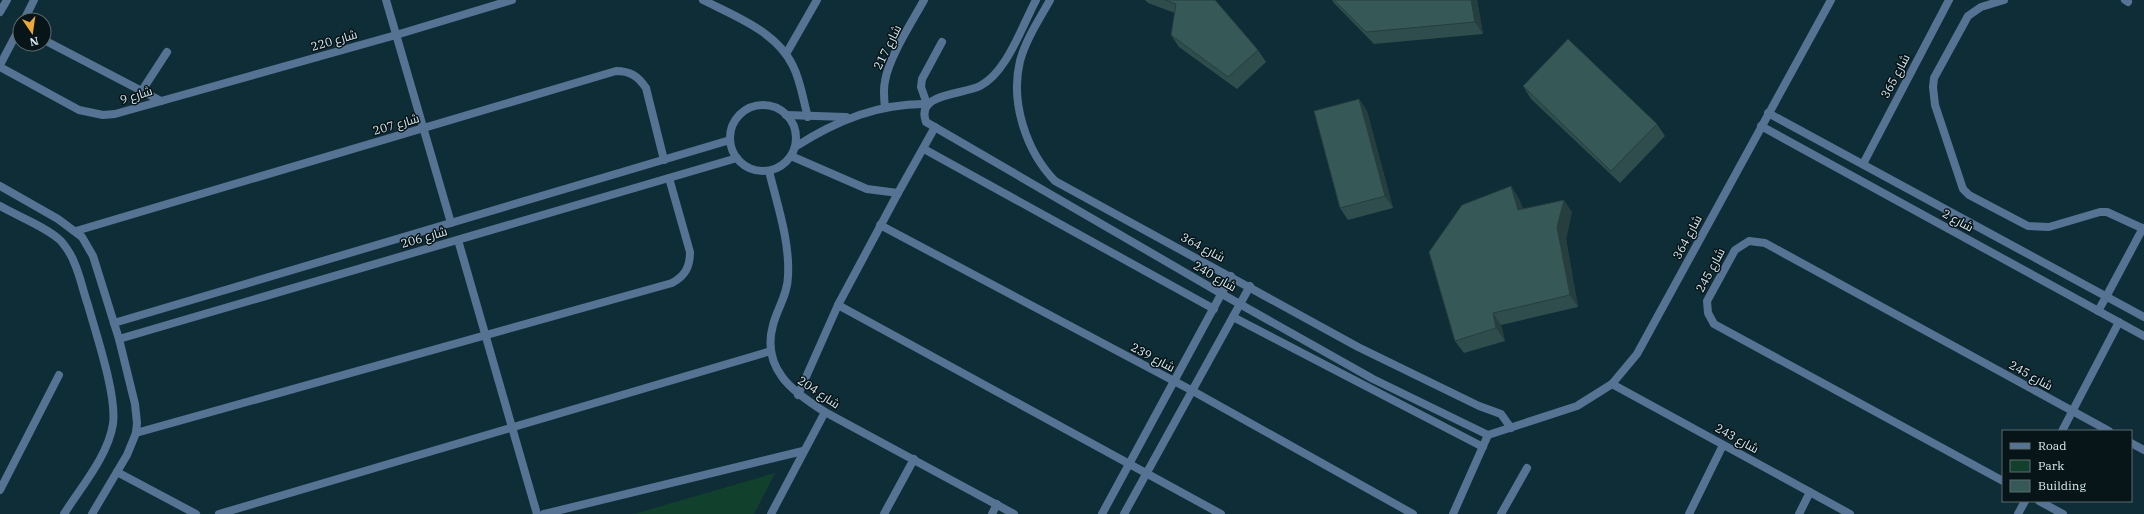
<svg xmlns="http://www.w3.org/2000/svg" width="2144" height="514" font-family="'IBM Plex Serif',Cairo,serif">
  <rect width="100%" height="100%" fill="#0f2d37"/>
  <polygon fill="#11402d" points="775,473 754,514 634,514"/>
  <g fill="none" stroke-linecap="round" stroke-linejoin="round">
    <g stroke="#577394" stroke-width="8">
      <polyline points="2004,0 1981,7 1968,16 1934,78 1933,87 1935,105 1963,189 1969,195 2028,226 2049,227 2100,212 2107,212 2144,229"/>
      <polyline points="2125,0 2128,2"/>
      <polyline points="141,92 167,52"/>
      <polyline points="927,104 921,87 922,79 942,42"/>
      <polyline points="2106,297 2143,228"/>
      <polyline points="0,490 59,375"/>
    </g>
    <g stroke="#577394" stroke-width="8">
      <polyline points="386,0 451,223"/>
      <path d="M703,0C735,16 777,32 793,66C801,82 803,100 808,117"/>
      <path d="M1036,0C1022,26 1007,72 980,86C962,95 915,93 926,122L1222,294L1373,379L1488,435"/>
      <path d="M1050,0C1039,20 1026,39 1020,61C1010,102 1026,151 1055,181L1358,347L1479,406L1501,414L1511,428"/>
      <polyline points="0,12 7,0"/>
      <polyline points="24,20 34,0"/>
      <polyline points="44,40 161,101"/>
      <polyline points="786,54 817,0"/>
      <polyline points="0,65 20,27"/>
      <polyline points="0,67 79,110 103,115 115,114 396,35 512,0"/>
      <circle cx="763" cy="138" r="33"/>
      <path d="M885,108C884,99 883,90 885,81C889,57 912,22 924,0"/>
      <polyline points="1768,113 2144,317"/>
      <polyline points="786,115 846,117"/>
      <polyline points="1761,126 2144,336"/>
      <path d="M795,147C835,121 879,103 927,104"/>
      <polyline points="924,149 1214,309"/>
      <polyline points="791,156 867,189 898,193 838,305 798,395"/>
      <polyline points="1863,164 1949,0"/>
      <path d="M769,171C777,204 790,241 788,276C788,294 777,309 773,325C761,369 793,392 825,412L1014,514"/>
      <polyline points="0,186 58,219 82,237 93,256 119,339 135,404 137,423 136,433 127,455 92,514"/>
      <polyline points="898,193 935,127"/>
      <path d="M0,206C17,216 47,227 61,241C66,247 71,254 74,262C80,275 83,291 88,305C96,334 117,395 113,424C108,456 81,487 64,514"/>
      <polyline points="880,225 1191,390 1413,514"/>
      <path d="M76,231L616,71C630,71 638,76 646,88L664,160"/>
      <polyline points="458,240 537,514"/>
      <polyline points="838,305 1221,514"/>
      <polyline points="2098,311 2106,297"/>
      <polyline points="1233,317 1483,447"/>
      <polyline points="114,323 730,140"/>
      <polyline points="119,339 737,158"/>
      <polyline points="1612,384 1850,514"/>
      <polyline points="2062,431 2119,322"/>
      <path d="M136,433L672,283C685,276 690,267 690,252L669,178"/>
      <polyline points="1488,435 1577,406 1612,384 1637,354 1831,0"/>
      <polyline points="2131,443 2144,450"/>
      <polyline points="117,472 196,514"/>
      <polyline points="2003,481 1714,324 1708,313 1707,301 1735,250 1749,241 1765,243 2109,431"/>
      <polyline points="2039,501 2063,514"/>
      <polyline points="219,514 771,351"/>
      <polyline points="544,514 803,451"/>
      <polyline points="771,514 825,412"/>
      <polyline points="884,514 914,459"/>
      <polyline points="992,514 997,504"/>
      <polyline points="1102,514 1231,276"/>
      <polyline points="1124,514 1250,286"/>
      <polyline points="1453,514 1488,435"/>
      <polyline points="1501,514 1527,468"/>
      <polyline points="1689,514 1723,445"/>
      <polyline points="1799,514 1810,492"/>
      <polyline points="2018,514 2025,501"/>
    </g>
  </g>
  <g fill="#2e4d4c">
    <polygon points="1145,0 1215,0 1258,50 1266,62 1237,89 1179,47 1171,35 1175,13 1148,3"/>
    <polygon points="1332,0 1477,0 1483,34 1374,44 1334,3"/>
    <polygon points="1523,86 1657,124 1665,136 1620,183 1531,99"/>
    <polygon points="1359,99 1367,111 1393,208 1348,220 1340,208"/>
    <polygon points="1511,186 1519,199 1523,209 1572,212 1566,239 1578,307 1501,325 1505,341 1464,353 1455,341"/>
  </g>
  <g fill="#263e3e">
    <polygon points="1471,0 1477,0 1483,34 1475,22"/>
    <polygon points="1359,99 1367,111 1393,208 1385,196"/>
    <polygon points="1511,186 1519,199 1527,223 1518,210"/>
    <polygon points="1564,200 1572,212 1566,239 1578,307 1570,295 1557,227"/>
    <polygon points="1493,313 1501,325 1505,341 1496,328"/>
  </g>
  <g fill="#365958" stroke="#263e3e">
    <polygon points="1165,0 1215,0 1258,50 1228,77 1171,35 1176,4"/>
    <polygon points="1334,0 1471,0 1475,22 1366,32"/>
    <polygon points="1568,39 1657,124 1611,171 1523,86"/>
    <polygon points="1359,99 1385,196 1340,208 1314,111"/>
    <polygon points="1511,186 1518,210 1564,200 1557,227 1570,295 1493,313 1496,328 1455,341 1429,252 1462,205"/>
  </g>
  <g text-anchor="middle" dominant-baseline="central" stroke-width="3" stroke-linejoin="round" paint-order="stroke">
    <g font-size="12" fill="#daebf2" stroke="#071418">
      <text transform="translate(334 40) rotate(-16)">شارع 220</text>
      <text transform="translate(887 47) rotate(-64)">شارع 217</text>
      <text transform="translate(1895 76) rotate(-62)">شارع 365</text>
      <text transform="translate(136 95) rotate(-17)">شارع 9</text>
      <text transform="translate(396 124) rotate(-16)">شارع 207</text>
      <text transform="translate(1958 220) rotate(29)">شارع 2</text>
      <text transform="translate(424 237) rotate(-16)">شارع 206</text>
      <text transform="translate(1687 237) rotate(-62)">شارع 364</text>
      <text transform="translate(1203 247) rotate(28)">شارع 364</text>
      <text transform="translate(1710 270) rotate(-62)">شارع 245</text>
      <text transform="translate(1215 276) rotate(30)">شارع 240</text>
      <text transform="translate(1153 357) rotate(28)">شارع 239</text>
      <text transform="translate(2031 375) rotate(29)">شارع 245</text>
      <text transform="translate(819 392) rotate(34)">شارع 204</text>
      <text transform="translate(1737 438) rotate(29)">شارع 243</text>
    </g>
  </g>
  <rect x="2002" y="430" width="130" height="72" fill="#071418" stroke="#5b6a6f"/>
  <rect x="2010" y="443" width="20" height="6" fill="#577394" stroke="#5b6a6f"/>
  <text x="2038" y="450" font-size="12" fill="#daebf2">Road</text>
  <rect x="2010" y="460" width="20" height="12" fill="#11402d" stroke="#5b6a6f"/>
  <text x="2038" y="470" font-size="12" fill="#daebf2">Park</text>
  <rect x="2010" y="480" width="20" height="12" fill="#365958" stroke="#5b6a6f"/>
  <text x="2038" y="490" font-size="12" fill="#daebf2">Building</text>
  <g transform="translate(32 32) rotate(167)"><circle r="19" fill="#071418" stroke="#5b6a6f"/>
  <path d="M0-3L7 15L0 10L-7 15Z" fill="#eda83c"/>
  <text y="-6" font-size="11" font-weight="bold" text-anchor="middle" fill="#daebf2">N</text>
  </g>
</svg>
